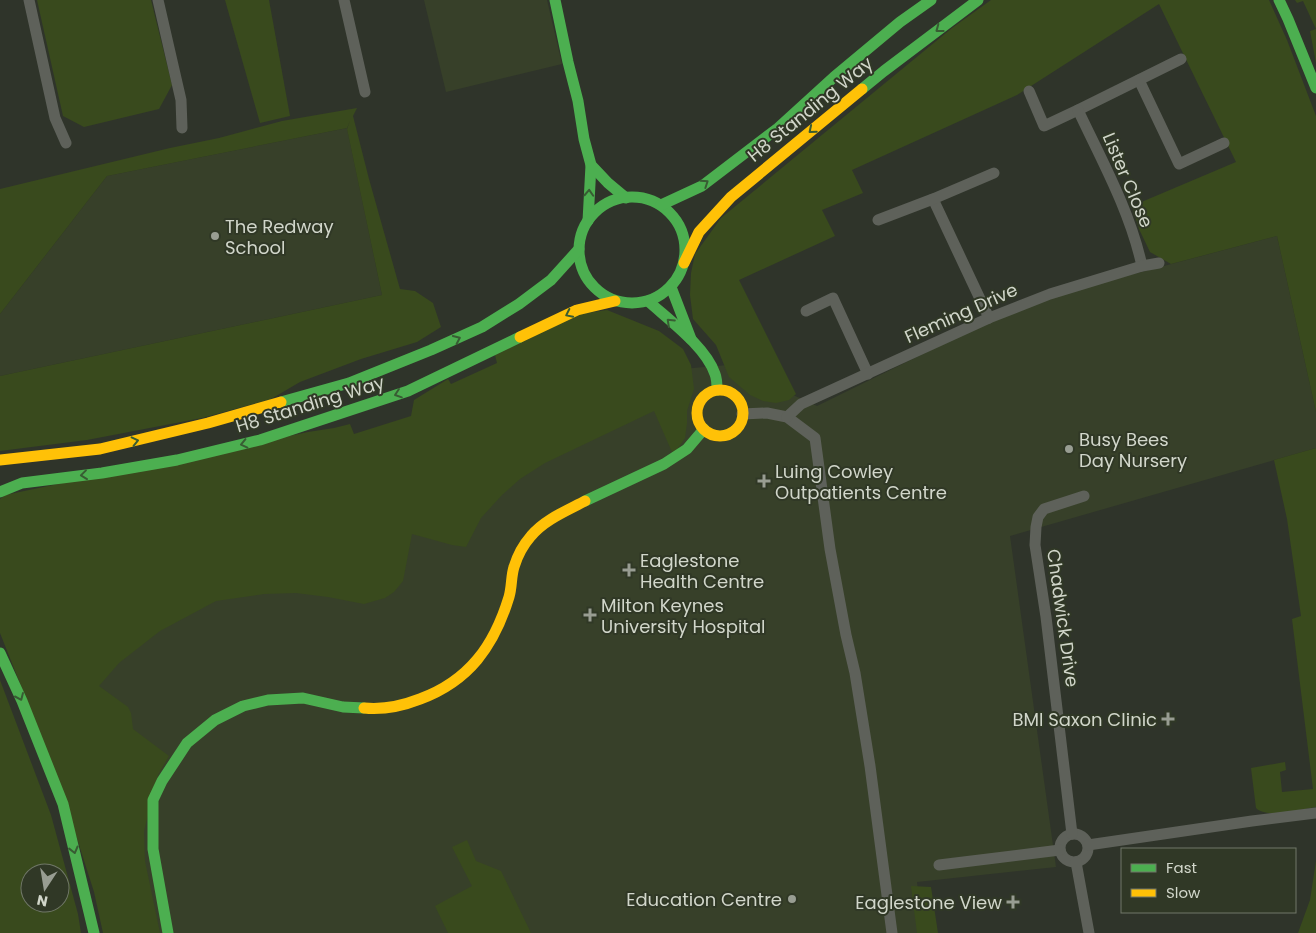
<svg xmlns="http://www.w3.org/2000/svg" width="1316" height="933" font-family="Poppins,sans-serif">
  <rect width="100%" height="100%" fill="#2f342a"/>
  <g fill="#374029">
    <polygon points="424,0 547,0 562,64 446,92"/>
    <polygon points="347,128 382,295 0,376 0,314 107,176"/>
    <polygon points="1277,236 1316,412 1316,448 1010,536 1056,867 917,882 923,933 132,933 59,650 670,370 740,364 769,384 817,406 992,320 1066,292"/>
  </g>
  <g fill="#394a1d" fill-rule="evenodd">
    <polygon points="37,0 151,0 172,85 159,109 84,127 63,116"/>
    <polygon points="225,0 269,0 290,116 260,123"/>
    <polygon points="991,0 1269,0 1287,40 1316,116 1316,412 1277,236 1171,264 1150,252 1139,229 1132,206 1236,162 1159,4 1017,95 852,170 863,193 822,210 835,236 739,280 796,394 789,400 776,403 763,401 750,395 729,377 716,345 693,319 690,295 691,273 695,254 721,218 952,28"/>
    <polygon points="1295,0 1316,0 1316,63 1310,31 1316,29 1303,1 1297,3"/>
    <polygon points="357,108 353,116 369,179 400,289 415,291 433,303 441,327 417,342 361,359 300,382 271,399 202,418 87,440 0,451 0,376 382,295 347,129 350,121 347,128 107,176 0,314 0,189 170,148 219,138 282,121"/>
    <polygon points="607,310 659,331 683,349 691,365 694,389 687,411 687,423 685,438 676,451 672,452 654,411 545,463 520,479 502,495 481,518 466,547 452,545 412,534 403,581 394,592 385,598 364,604 328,597 296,593 264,594 216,601 160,631 119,663 99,686 128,707 131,713 133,729 169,756 158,775 144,831 145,861 160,933 103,933 94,892 59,782 0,633 0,499 5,495 308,432 334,428 350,424 354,434 411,416 414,400 448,379 451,384 497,363 495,355 579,314"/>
    <path d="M1316,448V807C1302,809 1266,819 1256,808L1251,768L1285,762L1286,770L1280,772L1282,792L1313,789L1292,619L1301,616L1287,519L1274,460Z"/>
    <path d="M0,680L51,815L78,914L81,933H0ZM30,873H60V903H30Z"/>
    <polygon points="467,840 476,861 501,871 531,933 448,933 435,906 472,886 452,847"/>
    <polygon points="1316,861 1316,933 1298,933 1310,900"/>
    <polygon points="911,886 931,887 938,933 917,933"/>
  </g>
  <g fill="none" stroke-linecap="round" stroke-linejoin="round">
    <g stroke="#5e615a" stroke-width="11">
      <polyline points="29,0 55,118 66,143"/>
      <polyline points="158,0 181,100 182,128"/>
      <polyline points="344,0 365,92"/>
      <polyline points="1139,80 1179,164 1224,143"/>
      <polyline points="1029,91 1044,126 1078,110 1181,59"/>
      <path d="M1078,110C1102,161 1130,211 1142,266"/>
      <polyline points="933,199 989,318"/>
      <polyline points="878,220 933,199 994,173"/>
      <polyline points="806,311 833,298 868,374"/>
      <polyline points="742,414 767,413 787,417 815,438 830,549 846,635 855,673 870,766 892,933"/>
      <polyline points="787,417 801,404 989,318 1050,294 1142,266 1159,263"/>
      <circle cx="1074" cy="848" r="14"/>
      <polyline points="1072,834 1046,617 1035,545 1036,527 1038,517 1044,509 1084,496"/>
      <polyline points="1088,845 1252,821 1316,813"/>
      <polyline points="1076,862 1089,933"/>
      <polyline points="939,865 1060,850"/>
    </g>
    <g stroke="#4caf50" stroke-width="11">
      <polyline points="555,0 568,62 578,101 584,139 591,165 588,221"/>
      <polyline points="1279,0 1288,19 1316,88"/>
      <polyline points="862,89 884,71 978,0"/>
      <polyline points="591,165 608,183 626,198"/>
      <circle cx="632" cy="250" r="53"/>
      <polyline points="661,205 702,186 778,128 834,77 900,22 931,0"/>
      <polyline points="671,287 691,339"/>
      <path d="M648,301C669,320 706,347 715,374C717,379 717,385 717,390"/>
      <polyline points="281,402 349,383 431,350 482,327 519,304 551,280 579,249"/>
      <polyline points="0,492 22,483 102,473 177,460 260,440 408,391 520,337"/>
      <polyline points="585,501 664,464 687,449 704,429"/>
      <polyline points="0,653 22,701 63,804 94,933"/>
      <polyline points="168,933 153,849 153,800 162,781 187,743 215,720 243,706 268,700 303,698 343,707 364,708"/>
    </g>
    <g stroke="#ffc107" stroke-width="11">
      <polyline points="684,263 699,232 731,197 862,89"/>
      <polyline points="520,337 577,310 615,301"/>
      <circle cx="720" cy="413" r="23"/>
      <polyline points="0,460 100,449 208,423 281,402"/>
      <path d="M364,708C383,710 402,706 420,699C469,681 494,646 509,597C512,587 511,576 514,567C517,557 524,544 531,536C544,520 566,511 585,501"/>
    </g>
  </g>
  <defs><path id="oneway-chevron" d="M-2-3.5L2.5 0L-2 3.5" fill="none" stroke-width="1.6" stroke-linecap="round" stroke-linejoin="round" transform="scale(1.25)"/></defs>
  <g stroke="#385c33">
    <use href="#oneway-chevron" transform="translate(939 29) rotate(143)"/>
    <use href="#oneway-chevron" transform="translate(812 130) rotate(140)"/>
    <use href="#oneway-chevron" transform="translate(705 183) rotate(-34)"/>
    <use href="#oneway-chevron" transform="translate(589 193) rotate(-87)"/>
    <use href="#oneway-chevron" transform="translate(569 314) rotate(154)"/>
    <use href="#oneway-chevron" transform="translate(670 322) rotate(-137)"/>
    <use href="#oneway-chevron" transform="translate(457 339) rotate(-25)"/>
    <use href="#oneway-chevron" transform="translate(398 394) rotate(161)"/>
    <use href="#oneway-chevron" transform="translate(135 441) rotate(-13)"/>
    <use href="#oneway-chevron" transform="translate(244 444) rotate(167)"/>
    <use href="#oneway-chevron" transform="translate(84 475) rotate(173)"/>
    <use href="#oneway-chevron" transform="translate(20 697) rotate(66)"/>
    <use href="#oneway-chevron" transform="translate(74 850) rotate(76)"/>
  </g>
  <g fill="#989d92" stroke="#303826" stroke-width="2">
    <circle cx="215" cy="236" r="5"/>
    <circle cx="1069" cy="449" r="5"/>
    <path d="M761.5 473.5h5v5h5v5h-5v5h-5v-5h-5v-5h5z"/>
    <path d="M626.5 562.5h5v5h5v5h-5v5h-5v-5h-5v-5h5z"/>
    <path d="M587.5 607.5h5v5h5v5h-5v5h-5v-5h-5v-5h5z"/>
    <path d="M1165.5 711.5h5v5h5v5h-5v5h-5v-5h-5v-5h5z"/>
    <circle cx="792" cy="899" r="5"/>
    <path d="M1010.5 894.5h5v5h5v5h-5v5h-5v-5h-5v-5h5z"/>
  </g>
  <g text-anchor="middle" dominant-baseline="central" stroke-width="4" stroke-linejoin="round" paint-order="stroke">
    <g font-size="18" fill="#d1d6ca" stroke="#303826">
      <text transform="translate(810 109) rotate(-39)">H8 Standing Way</text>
      <text transform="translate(1128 180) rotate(67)">Lister Close</text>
      <text transform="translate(961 313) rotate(-24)">Fleming Drive</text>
      <text transform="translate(310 404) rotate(-17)">H8 Standing Way</text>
      <text transform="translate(1063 618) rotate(82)">Chadwick Drive</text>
    </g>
    <g font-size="18" fill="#d1d6ca" stroke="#303826" text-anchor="start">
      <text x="225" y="226">The Redway<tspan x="225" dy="21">School</tspan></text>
      <text x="1079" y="439">Busy Bees<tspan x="1079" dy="21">Day Nursery</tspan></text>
      <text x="775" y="471">Luing Cowley<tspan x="775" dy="21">Outpatients Centre</tspan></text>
      <text x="640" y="560">Eaglestone<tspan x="640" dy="21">Health Centre</tspan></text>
      <text x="601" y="605">Milton Keynes<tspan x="601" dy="21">University Hospital</tspan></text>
      <text x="1157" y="719" text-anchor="end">BMI Saxon Clinic</text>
      <text x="782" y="899" text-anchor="end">Education Centre</text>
      <text x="1002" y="902" text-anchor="end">Eaglestone View</text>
    </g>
  </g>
  <rect x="1121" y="848" width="175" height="65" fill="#303826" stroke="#707768"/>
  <rect x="1131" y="864" width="25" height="8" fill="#4caf50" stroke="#707768"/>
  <text x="1166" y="873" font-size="15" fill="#d1d6ca">Fast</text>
  <rect x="1131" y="889" width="25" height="8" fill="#ffc107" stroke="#707768"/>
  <text x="1166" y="898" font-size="15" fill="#d1d6ca">Slow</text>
  <g transform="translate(45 888) rotate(192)"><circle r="24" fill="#303826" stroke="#707768"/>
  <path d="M0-4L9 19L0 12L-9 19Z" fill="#989d92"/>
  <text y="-8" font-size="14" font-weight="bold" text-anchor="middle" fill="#d1d6ca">N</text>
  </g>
</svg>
